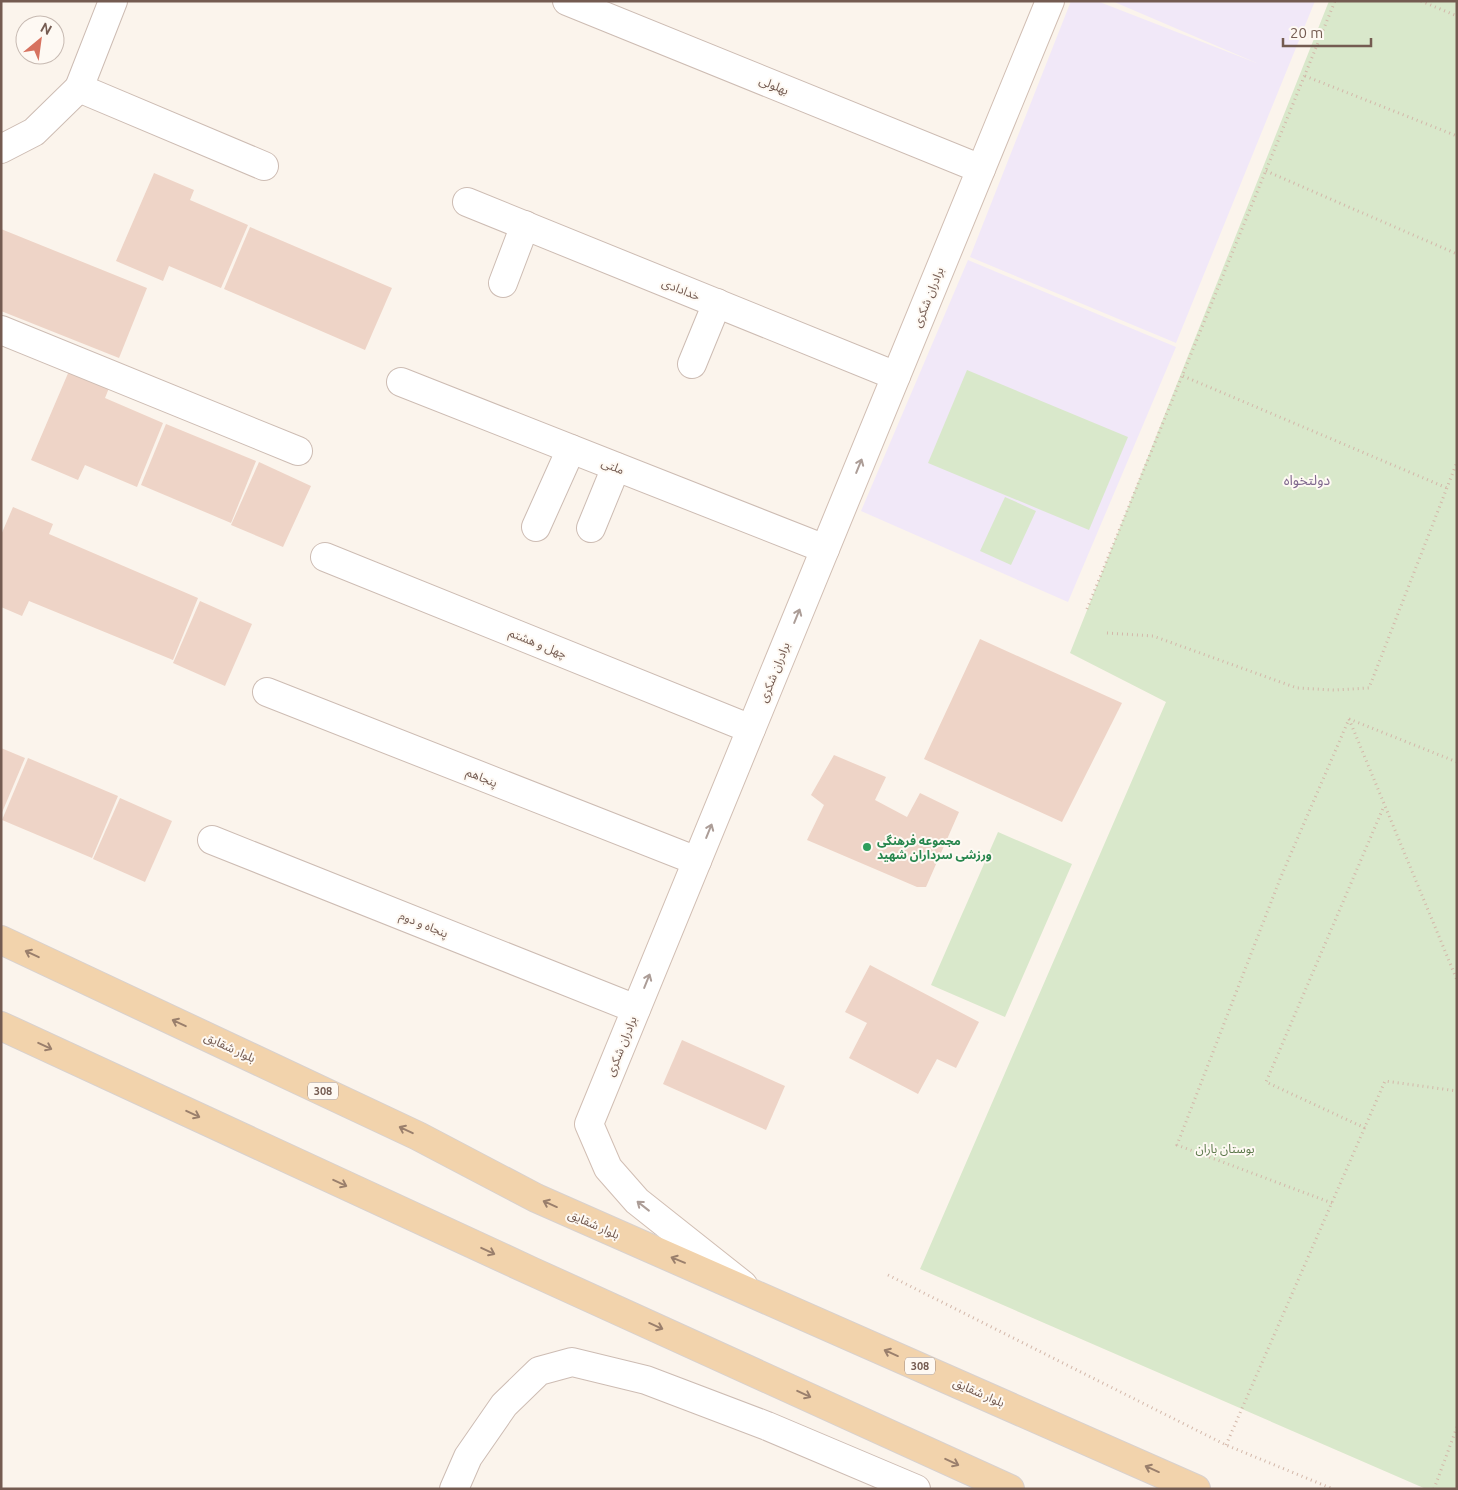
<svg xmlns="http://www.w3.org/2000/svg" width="1458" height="1490" font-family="Ubuntu,'Noto Sans Arabic',sans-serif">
  <rect width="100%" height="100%" fill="#fbf4ec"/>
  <g fill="#f1e8f8">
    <polygon points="1071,1 1097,1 1259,64 1112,1 1315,1 1176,343 970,257"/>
    <polygon points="968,260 1176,347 1068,602 861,511"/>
  </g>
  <g fill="#d9e8cb">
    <polygon points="1329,1 1457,1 1457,1489 1426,1489 920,1269 1166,702 1070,653"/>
    <polygon points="967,370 1128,437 1089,530 928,463"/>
    <polygon points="1005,497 1036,511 1011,565 980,551"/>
    <polygon points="998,832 1072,864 1005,1017 931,985"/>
  </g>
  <g fill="#eed4c7">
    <polygon points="154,173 194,190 190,200 248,225 221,288 169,266 163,281 116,261"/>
    <polygon points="250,227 392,288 365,350 224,289"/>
    <polygon points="1,229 147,288 119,358 1,311"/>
    <polygon points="69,371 109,388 105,398 163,423 137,487 85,465 78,480 31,460"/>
    <polygon points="166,424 256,461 231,523 141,485"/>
    <polygon points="259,462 311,486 283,547 231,525"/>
    <polygon points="13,507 53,524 49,534 198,598 173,660 29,601 22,616 1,607 1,535"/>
    <polygon points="200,601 252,624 225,686 173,663"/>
    <polygon points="980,639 1122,703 1062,822 924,759"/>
    <polygon points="1,748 25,758 1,815"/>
    <polygon points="834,755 886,777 875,800 907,817 920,793 959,812 926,887 917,887 807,840 824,805 811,795"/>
    <polygon points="28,758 118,796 92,858 2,820"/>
    <polygon points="120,798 172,821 145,882 93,859"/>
    <polygon points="870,965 979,1022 956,1068 937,1059 918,1094 849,1058 867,1023 845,1012"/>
    <polygon points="682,1040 785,1086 766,1130 663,1084"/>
  </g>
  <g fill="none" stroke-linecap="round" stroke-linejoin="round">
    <defs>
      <g id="street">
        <polyline points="113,1 79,88 264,166"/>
        <polyline points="567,1 981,169"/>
        <polyline points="1,149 34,132 79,88"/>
        <polyline points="467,202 896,376"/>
        <polyline points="503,283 525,225"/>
        <polyline points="1,330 298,451"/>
        <polyline points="692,364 717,303"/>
        <polyline points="401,382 825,549"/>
        <polyline points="536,527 571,449"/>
        <polyline points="591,528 616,467"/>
        <polyline points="325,557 751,729"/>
        <polyline points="267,692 697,861"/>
        <polyline points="212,840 636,1009"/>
        <polyline points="454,1489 468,1457 504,1405 539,1371 572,1362 646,1380 767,1426 916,1489"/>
      </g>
      <polyline id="secondary" points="743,1285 637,1201 608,1168 589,1124 1050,1"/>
      <g id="primary">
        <polyline points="1,940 418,1136 536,1198 1196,1489"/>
        <polyline points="1,1026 531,1271 1010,1489"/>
      </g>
    </defs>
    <use href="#street" stroke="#cdbcb3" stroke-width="30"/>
    <use href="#secondary" stroke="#d1beb3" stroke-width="30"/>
    <use href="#primary" stroke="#d8d1ce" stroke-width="30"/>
    <g stroke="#d3b7a9" stroke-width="3" stroke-dasharray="1 4" stroke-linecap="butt">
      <polyline points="1421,1 1457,16"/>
      <polyline points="1305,76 1457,136"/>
      <polyline points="1266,171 1457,254"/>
      <polyline points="1183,376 1447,488"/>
      <polyline points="1087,609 1335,1"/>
      <polyline points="1107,633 1153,636 1297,688 1334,690 1369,688 1457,462"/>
      <polyline points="1349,719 1457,762"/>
      <polyline points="1365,1128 1266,1082 1384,806"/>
      <polyline points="1332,1203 1177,1145 1280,879 1349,719 1457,980"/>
      <polyline points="888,1275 1226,1445 1333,1489"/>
      <polyline points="1226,1445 1385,1081 1457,1091"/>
      <polyline points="1434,1489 1457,1427"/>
    </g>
    <use href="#street" stroke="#fff" stroke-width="28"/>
    <use href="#secondary" stroke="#fff" stroke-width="28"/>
    <use href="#primary" stroke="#f2d3ac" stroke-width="28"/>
  </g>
  <defs><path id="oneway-shaft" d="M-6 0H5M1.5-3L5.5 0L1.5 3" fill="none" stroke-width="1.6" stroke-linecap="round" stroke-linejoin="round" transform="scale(1.25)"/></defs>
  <g stroke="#ac9d97">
    <use href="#oneway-shaft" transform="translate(859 466) rotate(-68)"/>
    <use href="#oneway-shaft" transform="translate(797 616) rotate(-68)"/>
    <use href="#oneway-shaft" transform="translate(709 831) rotate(-68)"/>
    <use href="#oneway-shaft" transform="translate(647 981) rotate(-68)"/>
    <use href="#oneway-shaft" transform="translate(643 1206) rotate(-142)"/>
  </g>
  <g stroke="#9a7f6c">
    <use href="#oneway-shaft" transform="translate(32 954) rotate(-155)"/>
    <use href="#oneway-shaft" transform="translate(179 1023) rotate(-155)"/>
    <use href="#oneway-shaft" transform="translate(45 1046) rotate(25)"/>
    <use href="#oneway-shaft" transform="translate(193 1114) rotate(25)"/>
    <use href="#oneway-shaft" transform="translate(406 1130) rotate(-155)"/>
    <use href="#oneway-shaft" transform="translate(340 1183) rotate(25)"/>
    <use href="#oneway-shaft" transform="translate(550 1204) rotate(-156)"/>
    <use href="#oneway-shaft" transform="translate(488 1251) rotate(25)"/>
    <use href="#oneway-shaft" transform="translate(678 1260) rotate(-158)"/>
    <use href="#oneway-shaft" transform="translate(656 1326) rotate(24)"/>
    <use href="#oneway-shaft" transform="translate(891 1353) rotate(-156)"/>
    <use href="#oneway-shaft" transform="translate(804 1394) rotate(25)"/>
    <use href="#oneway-shaft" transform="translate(952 1462) rotate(25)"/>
    <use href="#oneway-shaft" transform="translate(1152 1469) rotate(-156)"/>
  </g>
  <circle fill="#2e9e5b" stroke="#fef9f3" stroke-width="2" cx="867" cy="847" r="5"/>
  <g text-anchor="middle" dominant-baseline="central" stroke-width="4" stroke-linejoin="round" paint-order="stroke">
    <g fill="#fef9f3" stroke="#9d8a82" stroke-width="1">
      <rect x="308" y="1082.5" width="30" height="17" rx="4"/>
      <rect x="905" y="1357.5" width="30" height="17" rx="4"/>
    </g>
    <g font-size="11" font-weight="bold" fill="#745b51">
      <text x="323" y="1091">308</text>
      <text x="920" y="1366">308</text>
    </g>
    <g font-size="12" fill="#745b51" stroke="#fef9f3">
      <text transform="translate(774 85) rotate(22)">بهلولی</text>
      <text transform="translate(681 289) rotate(22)">خدادادی</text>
      <text transform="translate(928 297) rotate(-68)">برادران شکری</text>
      <text transform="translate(613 466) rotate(22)">ملتی</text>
      <text transform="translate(538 643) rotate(22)">چهل و هشتم</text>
      <text transform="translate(774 672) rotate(-68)">برادران شکری</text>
      <text transform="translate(482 777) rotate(22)">پنجاهم</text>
      <text transform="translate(424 924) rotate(22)">پنجاه و دوم</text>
      <text transform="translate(621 1046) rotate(-68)">برادران شکری</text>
      <text transform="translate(230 1047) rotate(25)">بلوار شقایق</text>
      <text transform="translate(594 1224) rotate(24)">بلوار شقایق</text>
      <text transform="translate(979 1392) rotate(24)">بلوار شقایق</text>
    </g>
    <g font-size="12" font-weight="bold" fill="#27864d" stroke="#fef9f3" text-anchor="start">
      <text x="877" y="840">مجموعه فرهنگی<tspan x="877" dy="14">ورزشی سرداران شهید</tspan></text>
    </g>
    <g font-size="12" fill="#5b784a" stroke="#fef9f3">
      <text x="1225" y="1148">بوستان باران</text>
    </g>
    <g font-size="14" fill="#80698f" stroke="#fef9f3">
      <text x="1307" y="480">دولتخواه</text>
    </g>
  </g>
  <rect width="1458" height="1490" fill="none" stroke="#745b51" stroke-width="5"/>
  <g transform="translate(40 40) rotate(29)"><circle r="24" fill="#fef9f3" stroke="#c7bab2"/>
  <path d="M0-4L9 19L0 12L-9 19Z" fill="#d7725f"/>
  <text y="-8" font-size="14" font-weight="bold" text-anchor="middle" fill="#745b51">N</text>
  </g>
  <path d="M1283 38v8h88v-8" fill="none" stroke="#745b51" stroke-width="2.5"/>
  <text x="1290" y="38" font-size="15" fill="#745b51" stroke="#fef9f3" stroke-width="4" paint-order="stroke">20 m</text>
</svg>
